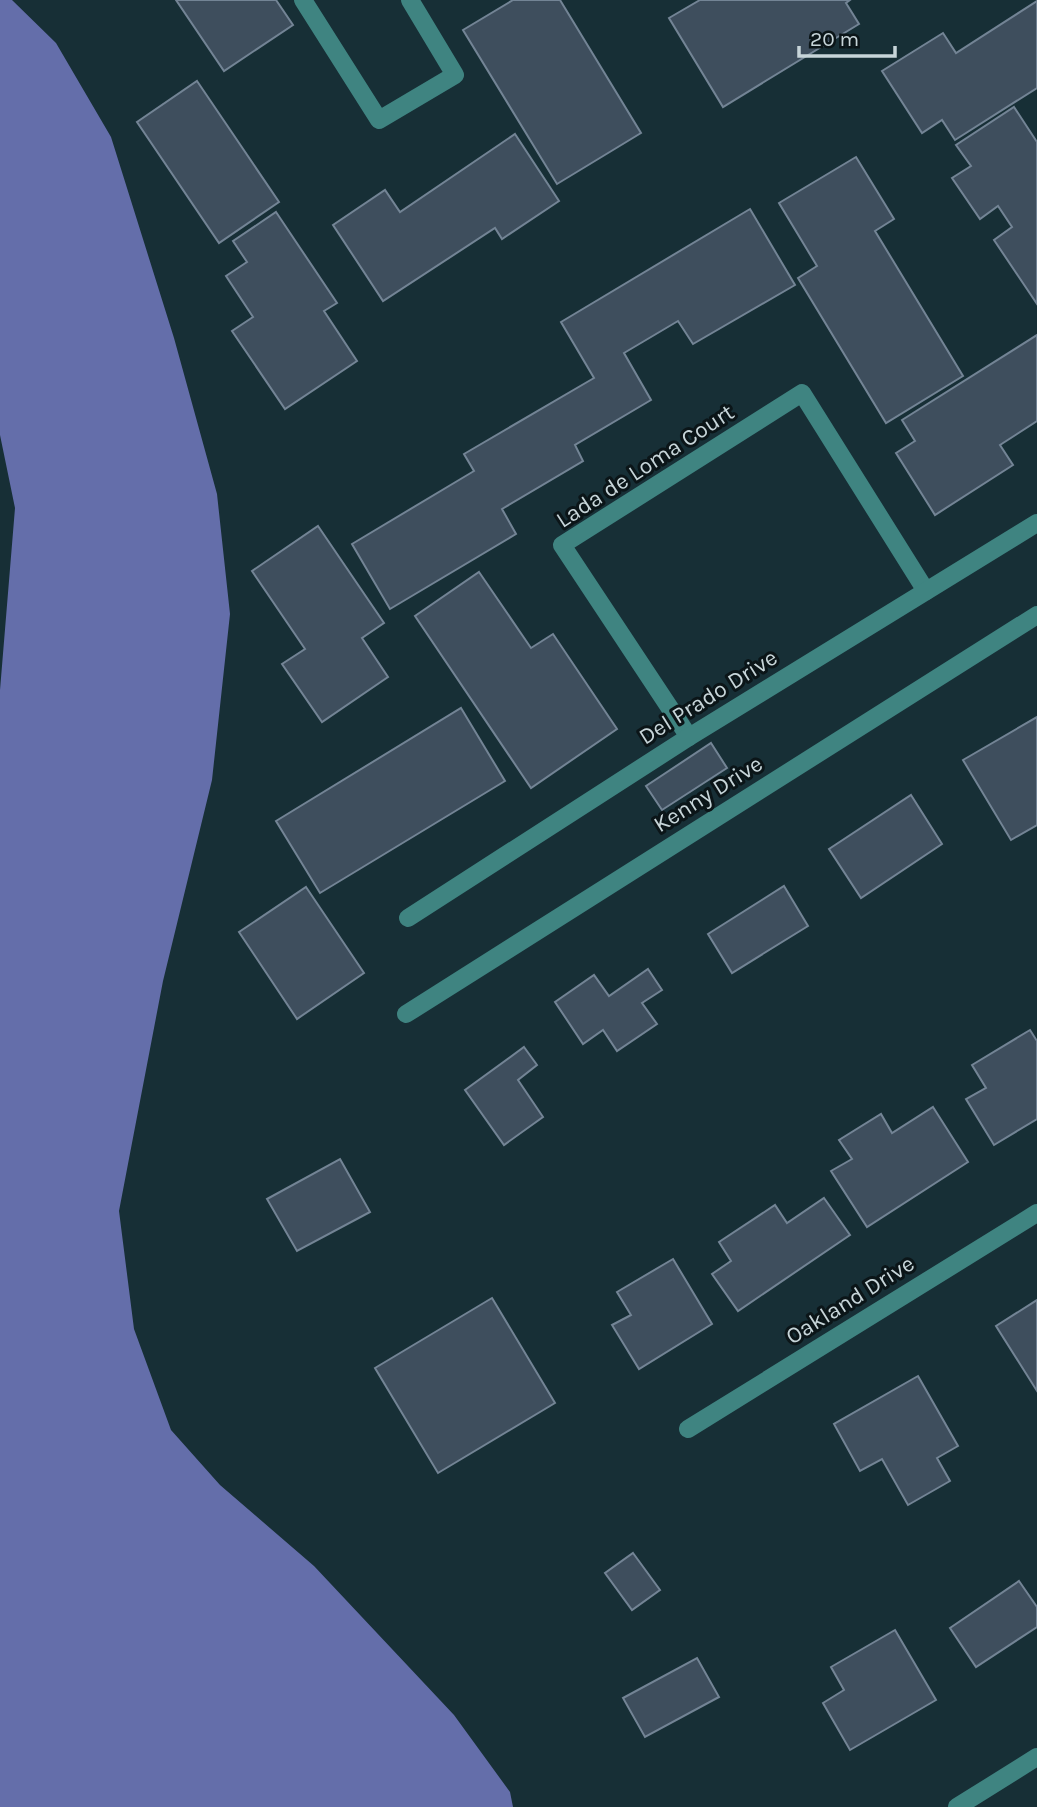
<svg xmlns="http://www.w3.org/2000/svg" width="1037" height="1807" font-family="Karla,sans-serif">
  <rect width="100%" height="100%" fill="#172f36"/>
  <polygon fill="#646eaa" points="0,0 12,0 56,43 111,137 174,338 217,494 230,614 212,780 163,981 119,1211 134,1329 171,1430 220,1485 314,1566 454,1715 510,1792 513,1807 0,1807 0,690 15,508 0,435"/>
  <g fill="#3e4e5d" stroke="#738495" stroke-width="2">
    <polygon points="176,0 276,0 293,25 224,71"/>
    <polygon points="513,0 560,0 641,133 557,184 463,30"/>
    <polygon points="700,0 850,0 846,3 859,24 723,107 669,18"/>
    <polygon points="1037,1 1037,88 955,140 942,120 922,133 882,71 943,33 956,53"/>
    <polygon points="197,81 279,202 219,243 137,122"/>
    <polygon points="1014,107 1037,142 1037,304 994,240 1012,227 998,206 980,219 952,178 971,166 956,145"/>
    <polygon points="515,134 559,201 502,239 495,228 383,301 333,225 385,190 400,212"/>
    <polygon points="856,157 894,219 875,231 963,376 886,423 798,278 817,266 779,203"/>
    <polygon points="750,209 795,285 693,344 678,321 624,353 651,400 575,445 583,461 502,509 516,534 390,609 352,544 474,471 464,454 594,378 561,322"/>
    <polygon points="276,212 337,303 324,311 357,361 285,409 232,331 253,317 226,276 247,262 233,241"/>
    <polygon points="1037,335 1037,421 1000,445 1013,465 935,515 896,453 915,441 902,420"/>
    <polygon points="318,526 384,623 362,638 388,677 322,722 282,664 305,649 252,571"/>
    <polygon points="479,572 531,648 553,634 617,729 531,788 415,616"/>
    <polygon points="461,708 505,781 320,893 276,821"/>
    <polygon points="1037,717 1037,825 1011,840 963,760"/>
    <polygon points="711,743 727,768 662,810 646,786"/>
    <polygon points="911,795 942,844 861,898 829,849"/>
    <polygon points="784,886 808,926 732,973 708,934"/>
    <polygon points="306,887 364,973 297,1019 239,932"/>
    <polygon points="648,969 662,990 642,1003 657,1024 617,1051 603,1030 583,1044 555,1002 594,975 609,996"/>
    <polygon points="1030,1030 1037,1041 1037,1119 994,1145 966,1099 986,1088 972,1065"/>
    <polygon points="524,1047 537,1065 518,1080 543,1117 504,1145 465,1090"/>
    <polygon points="933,1107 968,1162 867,1227 831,1171 852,1159 839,1140 881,1114 892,1133"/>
    <polygon points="340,1159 370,1212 297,1251 267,1199"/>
    <polygon points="824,1198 850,1235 738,1311 712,1274 731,1261 719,1242 775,1205 787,1223"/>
    <polygon points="673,1259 712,1324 639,1369 612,1325 631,1315 617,1292"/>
    <polygon points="492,1298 555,1403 438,1473 375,1368"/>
    <polygon points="1037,1300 1037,1391 996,1326"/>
    <polygon points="918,1376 958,1446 937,1458 950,1481 908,1505 882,1459 860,1471 834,1424"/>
    <polygon points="633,1553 660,1590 632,1610 605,1573"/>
    <polygon points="1019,1581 1037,1607 1037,1627 976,1667 950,1628"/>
    <polygon points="895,1630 936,1700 850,1750 823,1703 844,1690 831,1667"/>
    <polygon points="697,1658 719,1697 645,1737 623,1698"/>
  </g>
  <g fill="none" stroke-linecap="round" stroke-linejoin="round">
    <g stroke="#3f8481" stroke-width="18">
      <polyline points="303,0 379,120 455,75 410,0"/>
      <polyline points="689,737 562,545 802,393 926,591"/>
      <polyline points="408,918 689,737 1037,523"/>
      <polyline points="406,1014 1037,615"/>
      <polyline points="688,1429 1037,1213"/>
      <polyline points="957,1807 1037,1757"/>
    </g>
  </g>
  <g text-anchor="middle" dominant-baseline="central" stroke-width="6" stroke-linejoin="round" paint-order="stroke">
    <g font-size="23" fill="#c7d5d9" stroke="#0b1518">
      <text transform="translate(645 466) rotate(-33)">Lada de Loma Court</text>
      <text transform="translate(708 697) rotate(-32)">Del Prado Drive</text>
      <text transform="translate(708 794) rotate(-32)">Kenny Drive</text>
      <text transform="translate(850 1300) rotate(-32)">Oakland Drive</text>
    </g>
  </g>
  <path d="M799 46v10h96v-10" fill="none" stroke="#c7d5d9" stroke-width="3.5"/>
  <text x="810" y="46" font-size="21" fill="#c7d5d9" stroke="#0b1518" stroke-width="5" paint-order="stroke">20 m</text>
</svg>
